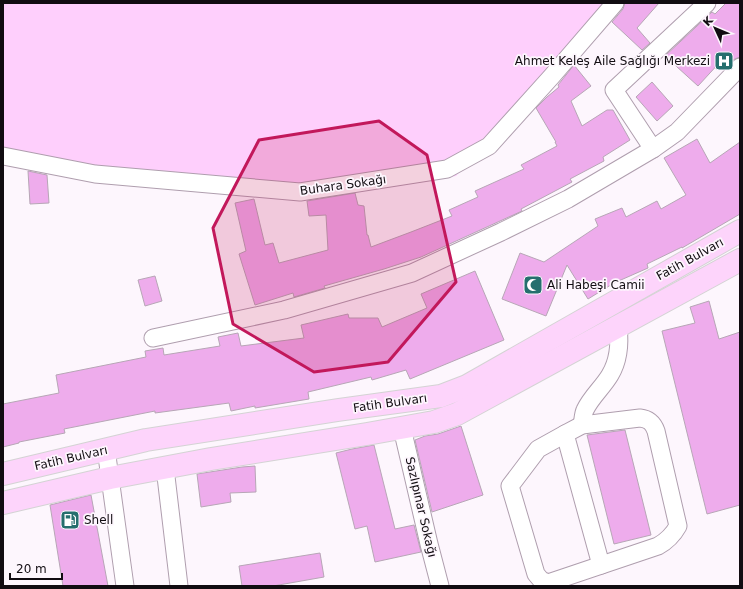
<svg xmlns="http://www.w3.org/2000/svg" width="743" height="589" font-family="'DejaVu Sans',sans-serif">
  <rect width="100%" height="100%" fill="#fdf6fd"/>
  <polygon fill="#fecffc" points="3,3 619,3 456,176 303,201 3,154"/>
  <g fill="#eeacec" stroke="#b7a6b6">
    <polygon points="625,3 659,3 637,28 650,43 642,50 612,22 623,9"/>
    <polygon points="726,3 740,3 740,57 737,58 733,60 726,67 721,61 698,86 665,56 712,12 715,14"/>
    <polygon points="574,65 591,86 571,101 582,126 607,110 613,110 630,140 603,157 604,161 570,179 572,182 521,209 522,211 443,247 421,257 384,269 324,286 325,288 294,297 293,293 255,305 239,254 246,251 235,203 254,199 265,245 273,243 279,263 328,250 326,215 309,216 307,201 355,193 358,205 364,206 367,235 368,235 371,247 411,232 452,216 449,210 478,197 475,191 524,169 521,165 557,146 555,142 556,142 536,108 547,97 559,87 558,85"/>
    <polygon points="652,82 673,106 657,121 636,97"/>
    <polygon points="697,139 710,163 740,142 740,214 682,248 682,247 647,264 648,268 614,283 588,299 567,265 546,316 502,299 520,253 544,262 598,226 595,219 622,208 626,217 657,201 661,209 686,195 664,158"/>
    <polygon points="28,171 47,175 49,203 30,204"/>
    <polygon points="475,271 504,340 410,379 406,370 372,380 371,377 308,392 309,399 255,408 255,406 231,411 229,403 155,413 155,411 64,429 65,433 19,442 19,443 3,447 3,404 59,393 56,375 146,357 145,351 163,348 164,355 220,346 218,337 238,333 241,346 304,338 301,325 348,314 349,318 378,318 382,327 427,308 421,294"/>
    <polygon points="155,276 162,301 145,306 138,280"/>
    <polygon points="709,301 719,339 740,332 740,505 707,514 662,331 695,323 690,307"/>
    <polygon points="461,426 483,495 432,512 415,440 425,436 438,434"/>
    <polygon points="625,430 651,535 614,544 587,435"/>
    <polygon points="374,445 395,529 414,525 421,552 375,562 367,526 355,529 336,453 352,449"/>
    <polygon points="255,466 256,492 230,493 231,502 201,507 197,474 242,467"/>
    <polygon points="91,495 108,586 63,586 50,505"/>
    <polygon points="320,553 324,577 273,586 242,586 239,566"/>
  </g>
  <g fill="none" stroke-linecap="round" stroke-linejoin="round">
    <defs>
      <g id="minor">
        <polyline points="653,149 614,90 707,3"/>
        <polyline points="3,156 95,174 300,192 447,169 489,146 552,76 615,3"/>
        <polyline points="153,338 284,310 412,273 501,232 568,199 653,149 677,132 740,67"/>
        <path d="M640,418C649,419 653,423 656,431L678,526C673,535 667,541 658,546L548,583L541,580L536,574L510,486L538,449L565,434L582,425Z"/>
        <path d="M582,425C583,421 583,414 585,410C591,397 603,387 610,375C619,360 620,343 618,327"/>
        <polyline points="402,428 429,544 440,586"/>
        <polyline points="565,434 601,565"/>
        <polyline points="106,449 125,586"/>
        <polyline points="165,468 179,586"/>
      </g>
      <g id="major">
        <polyline points="3,474 146,440 338,410 441,396 467,386 740,231"/>
        <polyline points="3,503 110,478 211,459 367,434 434,422 457,414 740,260"/>
      </g>
    </defs>
    <use href="#minor" stroke="#af9eae" stroke-width="19"/>
    <use href="#major" stroke="#d4d3d4" stroke-width="24"/>
    <use href="#minor" stroke="#fff" stroke-width="17"/>
    <use href="#major" stroke="#fdd4fb" stroke-width="22"/>
  </g>
  <path fill="#c2185b" fill-opacity="0.2" stroke="#c2185b" stroke-width="3" stroke-linejoin="round" d="M379,121L427,155L456,282L388,362L314,372L233,324L213,228L259,140Z"/>
  <defs>
    <symbol id="hospital-square" viewBox="-11 -11 22 22"><rect x="-9" y="-9" width="18" height="18" rx="4" fill="#256f6e" stroke="#fdf6fd"/><path d="M-5-5h3v3.5h4V-5h3V5h-3V1.5h-4V5h-3Z" fill="#fff"/></symbol>
    <symbol id="mosque-square" viewBox="-11 -11 22 22"><rect x="-9" y="-9" width="18" height="18" rx="4" fill="#256f6e" stroke="#fdf6fd"/><path d="M3.5-4.9A6 6 0 1 0 3.5 4.9A5 5 0 1 1 3.5-4.9Z" fill="#fff"/></symbol>
    <symbol id="fuel-square" viewBox="-11 -11 22 22"><rect x="-9" y="-9" width="18" height="18" rx="4" fill="#256f6e" stroke="#fdf6fd"/><path d="M-5.5-6h7V0h2V4h1.3V-2.5L3-4.5l.8-.8L6-3V5H2.5V1h-1V6h-7ZM-4.2-4.7v3.2H.2V-4.7Z" fill="#fff"/></symbol>
  </defs>
  <g fill-rule="evenodd">
    <use href="#hospital-square" x="713" y="50" width="22" height="22"/>
    <use href="#mosque-square" x="522" y="274" width="22" height="22"/>
    <use href="#fuel-square" x="59" y="509" width="22" height="22"/>
  </g>
  <g text-anchor="middle" dominant-baseline="central" stroke-width="3.5" stroke-linejoin="round" paint-order="stroke">
    <g font-size="12" fill="#110c11" stroke="#fdf6fd" text-anchor="start">
      <text x="710" y="61" text-anchor="end">Ahmet Keleş Aile Sağlığı Merkezi</text>
      <text x="547" y="285">Ali Habeşi Camii</text>
      <text x="84" y="520">Shell</text>
    </g>
    <g font-size="12" fill="#110c11" stroke="#fdf6fd">
      <text transform="translate(343 185) rotate(-8)">Buhara Sokağı</text>
      <text transform="translate(690 259) rotate(-29)">Fatih Bulvarı</text>
      <text transform="translate(390 403) rotate(-8)">Fatih Bulvarı</text>
      <text transform="translate(71 458) rotate(-13)">Fatih Bulvarı</text>
      <text transform="translate(421 507) rotate(77)">Sazlıpınar Sokağı</text>
    </g>
  </g>
  <rect width="743" height="589" fill="none" stroke="#110c11" stroke-width="8"/>
  <g transform="translate(715 28) rotate(314)" stroke="#fdf6fd" stroke-width="3" paint-order="stroke">
  <path d="M0-3L7 15L0 10L-7 15Z" fill="#110c11"/>
  <text y="-6" font-size="11" font-weight="bold" text-anchor="middle" fill="#110c11">K</text>
  </g>
  <path d="M10 573v6h52v-6" fill="none" stroke="#110c11" stroke-width="2"/>
  <text x="16" y="573" font-size="12" fill="#110c11" stroke="#fdf6fd" stroke-width="3" paint-order="stroke">20 m</text>
</svg>
